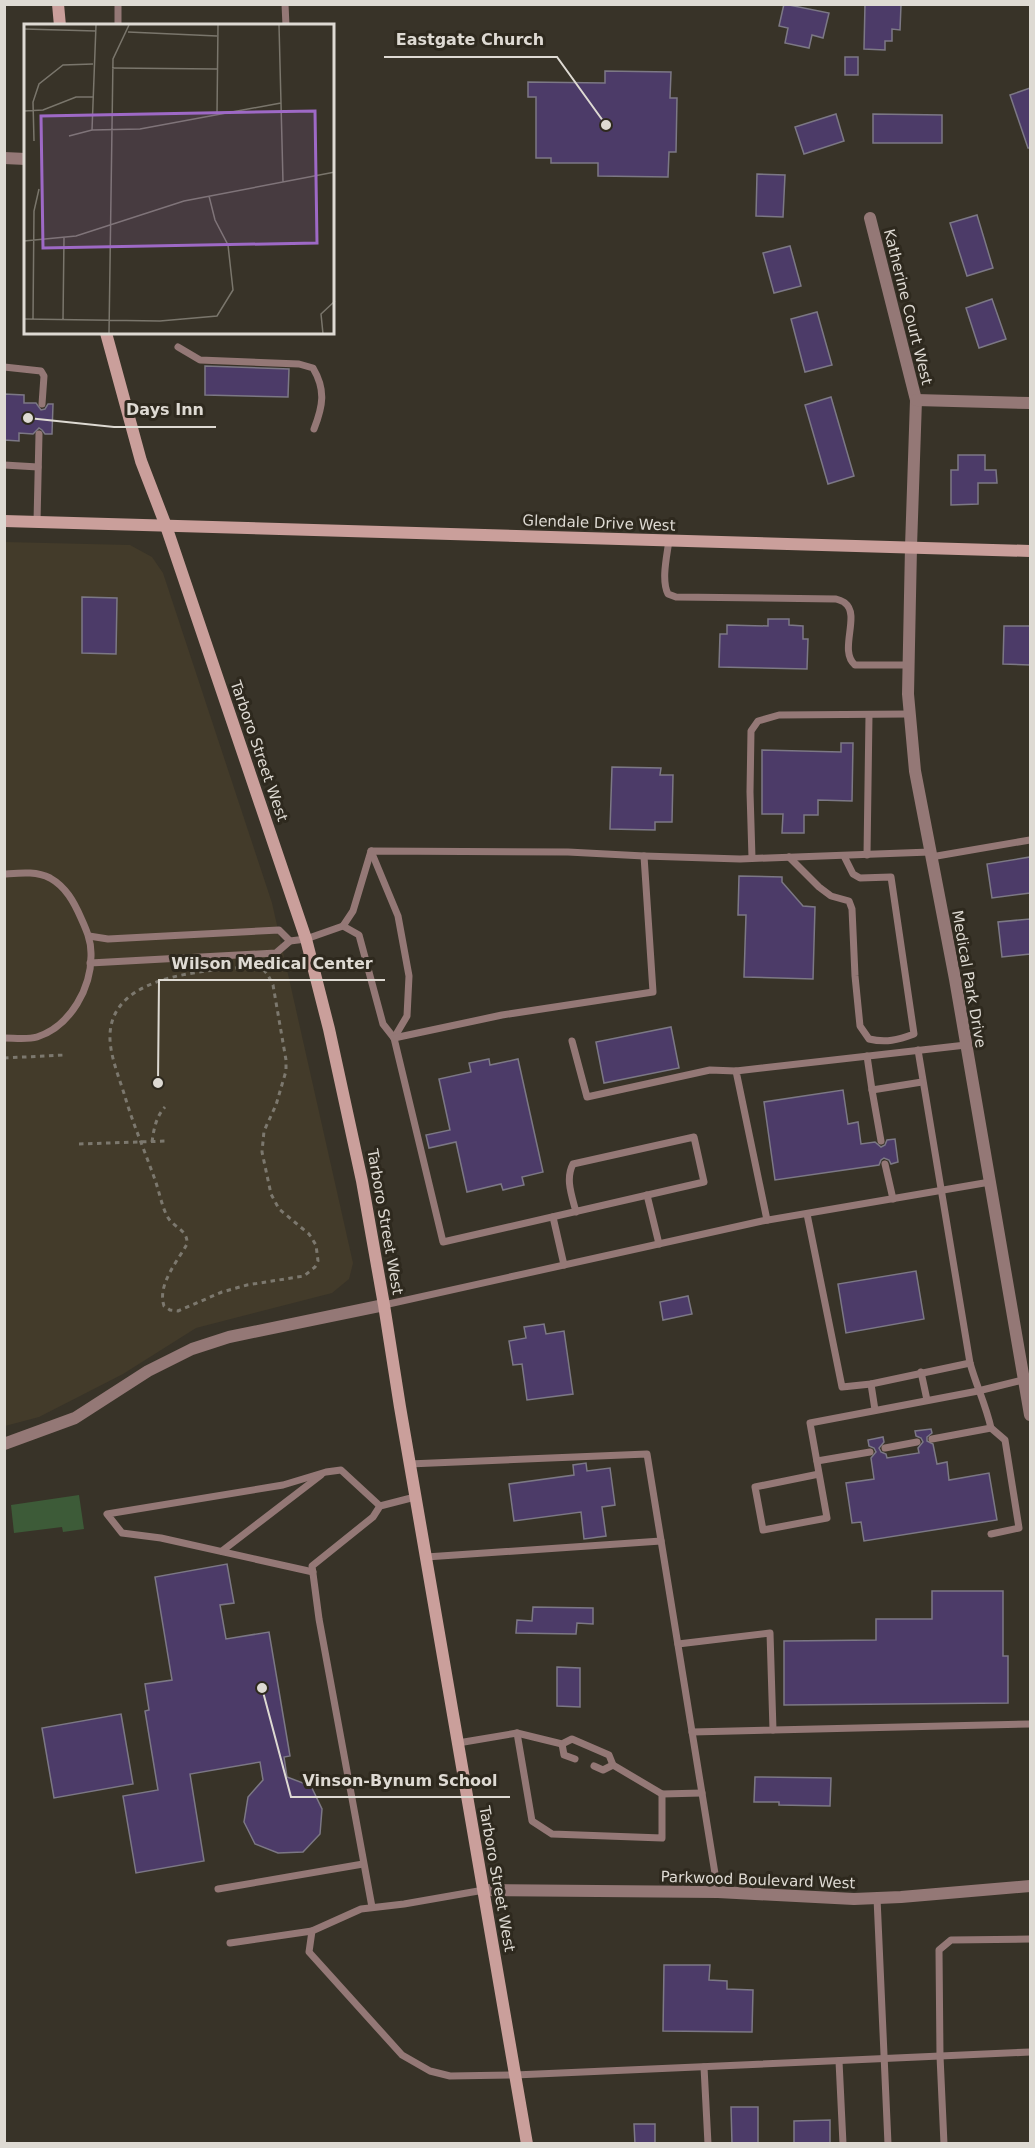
<svg xmlns="http://www.w3.org/2000/svg" width="1035" height="2148" font-family="'DejaVu Sans',sans-serif">
  <rect width="100%" height="100%" fill="#383328"/>
  <polygon fill="#433b2a" points="5,542 130,545 152,557 163,573 272,903 353,1263 349,1279 332,1293 196,1328 123,1374 39,1417 5,1426"/>
  <polygon fill="#3d5b38" points="79,1495 84,1529 63,1532 62,1527 14,1533 11,1505"/>
  <g fill="#4c3b68" stroke="#7c7885" stroke-width="1.5">
    <polygon points="784,4 829,13 823,38 812,35 809,48 785,43 788,28 779,26"/>
    <polygon points="865,4 901,5 900,30 892,29 892,41 885,41 885,50 864,49"/>
    <rect x="845" y="57" width="13" height="18"/>
    <polygon points="605,71 671,72 670,98 677,98 676,152 669,152 668,177 598,176 598,163 551,163 551,158 536,158 536,97 528,97 528,82 605,83"/>
    <polygon points="1030,88 1030,148 1028,148 1010,95"/>
    <polygon points="836,114 844,141 804,154 795,127"/>
    <polygon points="873,114 942,115 942,143 873,143"/>
    <polygon points="757,174 785,175 783,217 756,216"/>
    <polygon points="977,215 993,268 967,276 950,223"/>
    <polygon points="790,246 801,286 774,293 763,253"/>
    <polygon points="992,299 1006,339 979,348 966,308"/>
    <polygon points="817,312 832,365 805,372 791,319"/>
    <polygon points="205,366 289,369 288,397 205,395"/>
    <polygon points="4,394 24,395 24,403 36,403 41,410 45,409 48,404 53,404 52,434 45,434 42,430 39,428 33,434 19,433 19,441 4,440"/>
    <polygon points="831,397 854,476 828,484 805,405"/>
    <polygon points="958,455 985,455 985,470 996,470 997,483 978,483 978,504 951,505 951,470 958,470"/>
    <polygon points="82,597 117,598 116,654 82,653"/>
    <polygon points="768,619 789,619 789,625 803,626 803,639 808,639 807,669 719,667 720,634 727,634 727,625 768,626"/>
    <polygon points="1004,626 1030,626 1030,665 1003,664"/>
    <polygon points="841,743 853,743 852,801 818,800 818,815 804,815 804,833 782,833 783,814 762,814 762,750 841,752"/>
    <polygon points="612,767 661,768 660,775 673,775 672,822 655,822 655,830 610,829"/>
    <polygon points="1030,857 1030,893 992,898 987,864"/>
    <polygon points="739,876 782,877 782,882 803,906 815,907 813,979 744,977 746,915 738,915"/>
    <polygon points="1030,919 1030,954 1002,957 998,922"/>
    <polygon points="671,1027 679,1068 604,1083 596,1042"/>
    <polygon points="489,1059 490,1065 518,1059 543,1172 522,1177 524,1185 503,1190 501,1184 467,1192 456,1142 429,1148 426,1135 450,1130 439,1079 471,1072 469,1063"/>
    <polygon points="843,1090 848,1124 858,1122 861,1144 875,1142 881,1147 885,1145 887,1140 895,1139 898,1162 891,1164 889,1160 884,1158 881,1160 879,1165 775,1180 764,1102"/>
    <polygon points="916,1271 924,1319 846,1333 838,1284"/>
    <polygon points="688,1296 692,1314 663,1320 660,1302"/>
    <polygon points="544,1324 546,1334 564,1331 573,1394 527,1400 522,1364 513,1365 509,1341 526,1338 524,1327"/>
    <polygon points="931,1429 932,1433 927,1437 927,1441 933,1444 937,1464 947,1462 949,1480 989,1473 997,1520 864,1541 861,1522 852,1523 846,1483 874,1479 871,1458 876,1452 874,1448 869,1446 868,1440 883,1437 884,1442 879,1448 881,1452 886,1454 887,1458 919,1453 918,1448 923,1442 921,1438 916,1436 915,1431"/>
    <polygon points="586,1463 587,1471 610,1468 615,1505 602,1507 606,1536 584,1539 581,1512 514,1521 509,1484 574,1475 573,1465"/>
    <polygon points="227,1564 234,1603 220,1605 226,1639 269,1632 290,1756 284,1757 287,1777 311,1786 322,1809 320,1834 303,1852 278,1853 255,1844 244,1822 248,1797 263,1780 260,1762 190,1774 204,1861 136,1873 123,1796 158,1790 145,1711 149,1710 145,1684 172,1680 155,1577"/>
    <polygon points="932,1591 1003,1591 1003,1656 1008,1656 1008,1703 784,1705 784,1641 876,1640 876,1619 932,1619"/>
    <polygon points="533,1607 593,1608 593,1624 577,1623 576,1634 516,1633 517,1620 532,1621"/>
    <polygon points="557,1667 580,1668 580,1707 557,1706"/>
    <polygon points="121,1714 133,1784 54,1798 42,1728"/>
    <polygon points="755,1777 831,1778 830,1806 779,1805 779,1802 754,1802"/>
    <polygon points="664,1965 710,1965 709,1980 727,1981 727,1989 753,1990 752,2032 663,2031"/>
    <polygon points="731,2107 758,2107 758,2144 732,2144"/>
    <polygon points="830,2120 830,2144 794,2144 794,2121"/>
    <polygon points="634,2124 655,2124 655,2144 635,2144"/>
  </g>
  <g fill="none" stroke-linecap="round" stroke-linejoin="round">
    <g stroke="#7c786e" stroke-width="3" stroke-dasharray="4.5 4.5" stroke-linecap="butt">
      <path d="M255,966C266,969 268,975 273,985L286,1060V1071L276,1105L264,1131L262,1152L271,1194L279,1209L309,1234L316,1245L318,1261L315,1267L304,1276L247,1285L222,1292L178,1311L170,1310L164,1306C157,1285 177,1262 187,1244C188,1229 173,1228 167,1216C161,1204 159,1190 154,1177C145,1152 134,1126 126,1100C120,1079 109,1055 110,1034C113,972 211,971 255,966Z"/>
      <polyline points="4,1058 65,1055"/>
      <path d="M152,1142C154,1128 156,1117 165,1107"/>
      <polyline points="79,1144 167,1141"/>
    </g>
    <g stroke="#947876" stroke-width="7">
      <polyline points="118,4 118,26"/>
      <polyline points="285,4 286,26"/>
      <path d="M178,347L200,360L299,364L313,368C326,390 323,406 314,429"/>
      <polyline points="4,367 41,371 44,376 42,404"/>
      <polyline points="4,465 38,467"/>
      <polyline points="37,522 39,434"/>
      <path d="M669,540C667,556 661,580 668,594L676,597L836,599C839,600 843,601 845,603C861,615 838,651 855,665H909"/>
      <polyline points="371,851 398,916 409,976 407,1016 394,1038"/>
      <polyline points="867,855 869,715"/>
      <path d="M789,857L819,887L831,896L849,901L852,909L855,976L860,1026L869,1039C886,1043 898,1040 914,1034L891,877L860,878L853,874L844,856"/>
      <polyline points="931,857 1030,840"/>
      <polyline points="752,858 750,792 751,731 758,721 779,715 909,714"/>
      <path d="M4,874C20,873 36,871 50,878C66,887 74,902 81,918C86,929 91,940 91,953C92,987 71,1026 37,1037C27,1040 14,1038 4,1038"/>
      <path d="M343,926L359,935L383,1024L394,1038L443,1242L704,1182L694,1137L573,1164C565,1179 572,1196 576,1212"/>
      <polyline points="89,936 108,939 279,930 290,941"/>
      <polyline points="90,963 276,953 290,941 306,939 343,926 353,911 371,851 568,852 644,856 740,859 930,852"/>
      <polyline points="394,1038 502,1015 653,992 644,856"/>
      <polyline points="572,1041 587,1097 710,1070 736,1071"/>
      <path d="M918,1050L970,1363C976,1385 986,1405 991,1428L932,1439"/>
      <polyline points="867,1056 872,1090"/>
      <polyline points="881,1141 872,1090 922,1082"/>
      <polyline points="885,1164 893,1199"/>
      <polyline points="647,1195 659,1244"/>
      <polyline points="807,1214 842,1387 871,1384 970,1363"/>
      <polyline points="553,1217 564,1265"/>
      <polyline points="767,1220 736,1071 966,1045"/>
      <polyline points="384,1305 762,1221 990,1182"/>
      <polyline points="921,1372 927,1400"/>
      <polyline points="871,1384 875,1410"/>
      <polyline points="991,1428 1005,1440 1019,1528 991,1534"/>
      <polyline points="885,1448 917,1442"/>
      <polyline points="817,1461 870,1452"/>
      <polyline points="409,1464 647,1454 718,1892"/>
      <polyline points="819,1474 755,1487 763,1530 827,1518 810,1423 978,1391 1023,1380"/>
      <polyline points="222,1551 321,1475"/>
      <polyline points="426,1557 661,1541"/>
      <polyline points="313,1572 161,1538 122,1533 107,1514 283,1485 326,1472 341,1470 380,1506"/>
      <polyline points="678,1644 770,1633 773,1730 692,1732"/>
      <polyline points="773,1730 1030,1724"/>
      <polyline points="517,1733 532,1821 552,1834 662,1838 662,1794"/>
      <polyline points="458,1743 517,1733 562,1744 572,1739 609,1755 613,1765 662,1794 702,1793"/>
      <polyline points="562,1744 564,1755 575,1759"/>
      <polyline points="594,1766 603,1770 613,1765"/>
      <polyline points="218,1889 363,1864"/>
      <polyline points="484,1890 404,1904 361,1909 312,1931 309,1952 402,2055 430,2071 450,2076 515,2075 1030,2052"/>
      <polyline points="877,1898 888,2144"/>
      <polyline points="372,1907 319,1619 312,1566 373,1517 380,1506 415,1497"/>
      <polyline points="230,1943 312,1931"/>
      <polyline points="839,2061 843,2144"/>
      <polyline points="704,2067 708,2144"/>
      <polyline points="944,2144 940,2056 939,1950 951,1940 1030,1939"/>
    </g>
    <g stroke="#947876" stroke-width="12">
      <polyline points="4,158 26,159"/>
      <polyline points="870,218 916,400 911,547 908,694 915,771 955,979 1030,1415"/>
      <polyline points="916,400 1030,403"/>
      <polyline points="4,1444 75,1418 148,1371 192,1349 229,1337 384,1305"/>
      <polyline points="484,1890 718,1892 854,1899 901,1897 1030,1886"/>
    </g>
    <g stroke="#ca9f9b" stroke-width="12">
      <polyline points="58,4 60,26"/>
      <polyline points="106,333 141,461 166,526 306,939 329,1029 362,1181 384,1305 400,1407 527,2144"/>
      <polyline points="4,521 1030,551"/>
    </g>
  </g>
  <g text-anchor="middle" dominant-baseline="central" stroke-width="6" stroke-linejoin="round" paint-order="stroke">
    <g font-size="15" fill="#dedad3" stroke="#2e291e">
      <text transform="translate(908 307) rotate(76)">Katherine Court West</text>
      <text transform="translate(599 523) rotate(2)">Glendale Drive West</text>
      <text transform="translate(259 751) rotate(71)">Tarboro Street West</text>
      <text transform="translate(969 979) rotate(80)">Medical Park Drive</text>
      <text transform="translate(385 1222) rotate(80)">Tarboro Street West</text>
      <text transform="translate(497 1879) rotate(80)">Tarboro Street West</text>
      <text transform="translate(758 1880) rotate(2)">Parkwood Boulevard West</text>
    </g>
  </g>
  <g transform="translate(24 24)">
    <rect width="310" height="310" fill="#383328"/>
    <path fill="none" stroke="#7a766c" stroke-width="1.5" d="M255,1L259,158M0,5L72,7M104,8L193,12M88,44L193,45M0,87L19,86L52,73H69M193,90L194,1M68,106L72,1M45,112L68,106L116,105L257,79M10,117L9,78L15,60L39,41L69,40M0,217L52,212L160,177L311,148M0,295L136,297L193,292L209,266L204,221L191,196L185,172M9,295L10,187L15,165M39,296L40,214M85,310L89,35L105,1M299,310L297,290L311,277"/>
    <path fill="#9e69c6" fill-opacity="0.15" stroke="#9e69c6" stroke-width="3" d="M291,87L293,219L19,224L17,92Z"/>
    <rect width="310" height="310" fill="none" stroke="#dedad3" stroke-width="3"/>
  </g>
  <path fill="none" stroke="#dedad3" stroke-width="2" d="M606 125L557 57H384M28 418L114 427H216M158 1083L159 980H385M262 1688L291 1797H510"/>
  <g fill="#dedad3" stroke="#2e291e" stroke-width="2">
    <circle cx="606" cy="125" r="6"/>
    <circle cx="28" cy="418" r="6"/>
    <circle cx="158" cy="1083" r="6"/>
    <circle cx="262" cy="1688" r="6"/>
  </g>
  <g font-size="16" text-anchor="middle" font-weight="bold" fill="#dedad3" stroke="#2e291e" stroke-width="6" stroke-linejoin="round" paint-order="stroke">
    <text x="470" y="45">Eastgate Church</text>
    <text x="165" y="415">Days Inn</text>
    <text x="272" y="969">Wilson Medical Center</text>
    <text x="400" y="1786">Vinson-Bynum School</text>
  </g>
  <rect width="1035" height="2148" fill="none" stroke="#dedad3" stroke-width="12"/>
</svg>
